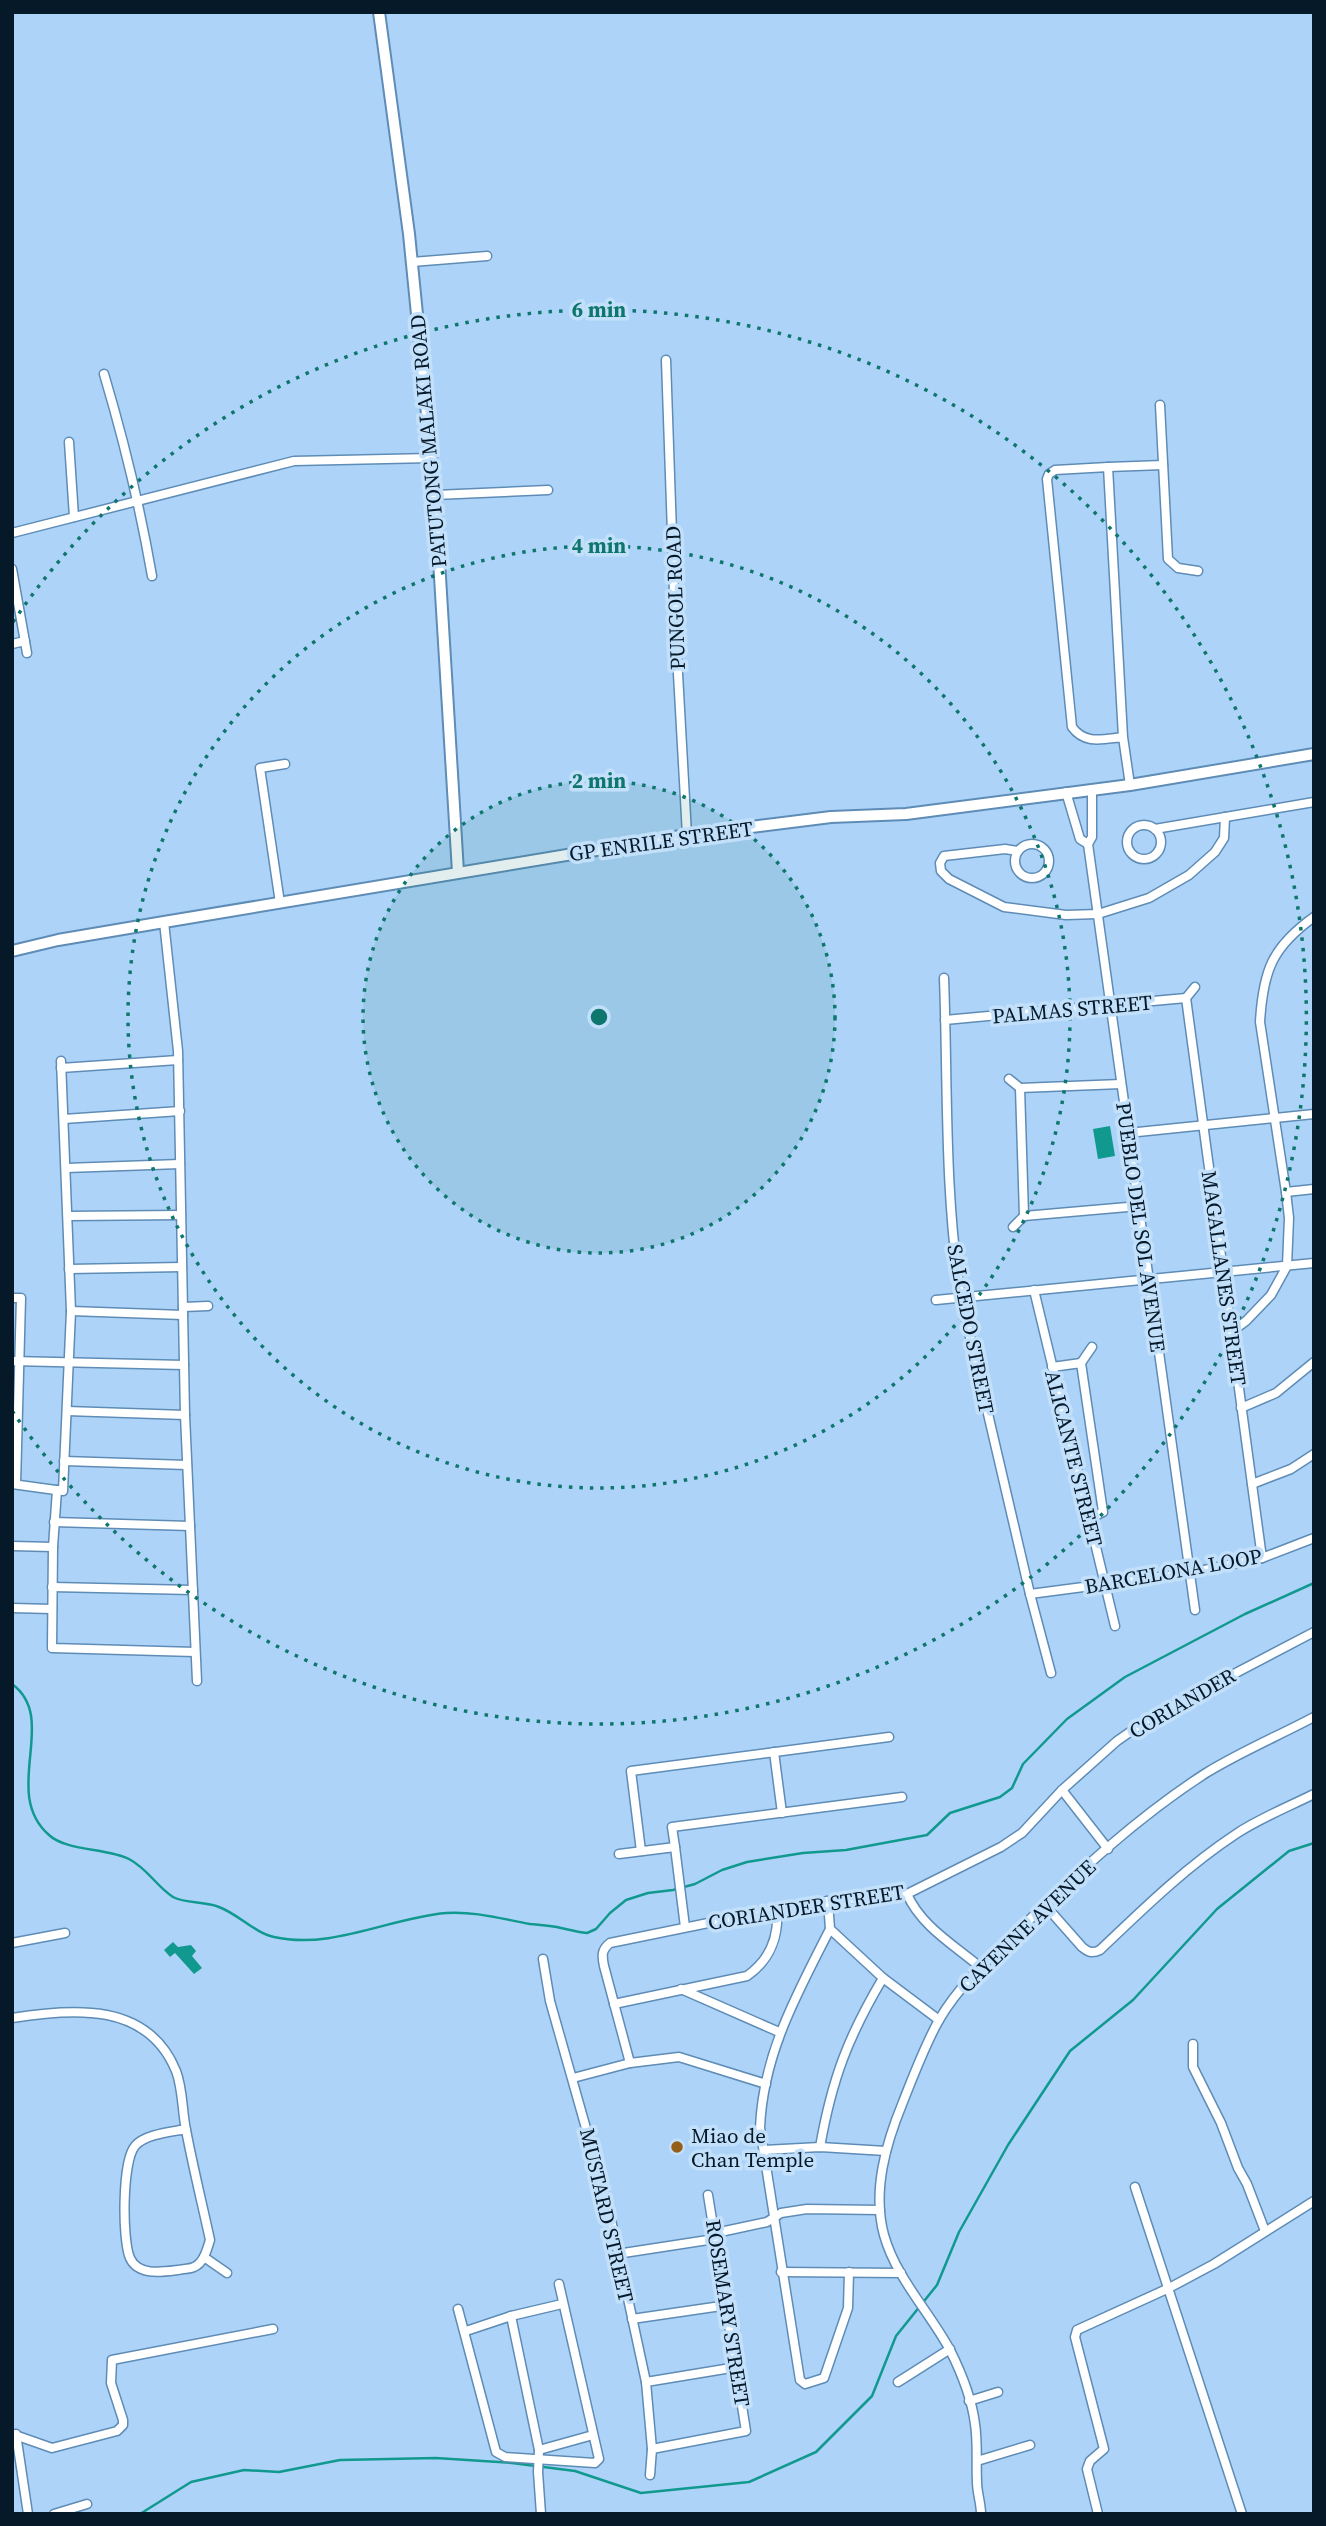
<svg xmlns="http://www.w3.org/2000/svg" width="1326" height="2526" font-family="'Source Serif 4',serif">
  <rect width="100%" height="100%" fill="#add4f8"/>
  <g fill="#11998f">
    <polygon points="1110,1126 1115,1156 1098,1159 1093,1129"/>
    <polygon points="173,1942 178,1947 191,1945 196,1951 192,1956 202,1968 194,1974 175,1953 170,1957 164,1950"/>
  </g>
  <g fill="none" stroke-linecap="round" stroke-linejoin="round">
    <g stroke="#11998f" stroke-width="2.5">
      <path d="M12,1684C60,1719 0,1792 49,1835C66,1851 107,1848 129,1859C148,1869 156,1886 173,1897C186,1904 205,1901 219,1907C238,1914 255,1933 274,1937C332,1950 389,1918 446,1913C475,1911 502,1919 530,1924C540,1925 551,1925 561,1928C570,1930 577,1932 587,1933L596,1929L610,1913L626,1900L648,1893L673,1890L695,1884L722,1870L747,1862L803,1853L846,1850L927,1835L950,1813L1000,1797L1012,1788L1023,1764L1067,1719L1125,1677L1245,1614L1314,1583"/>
      <polyline points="140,2514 191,2482 244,2470 279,2472 340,2460 436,2458 512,2463 575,2471 641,2493 749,2482 816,2452 872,2396 896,2336 937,2285 959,2232 1008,2145 1070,2051 1133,2000 1217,1909 1289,1851 1314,1843"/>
    </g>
    <defs>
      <g id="street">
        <polyline points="412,262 487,256"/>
        <polyline points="666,360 675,620 687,835"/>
        <path d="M104,374C124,441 140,507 152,576"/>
        <polyline points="1160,405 1168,559 1178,568 1198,571"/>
        <polyline points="69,442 74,517"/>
        <polyline points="1108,467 1163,465"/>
        <polyline points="435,495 548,490"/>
        <polyline points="12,533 294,461 431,458"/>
        <polyline points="12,569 27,653"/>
        <polyline points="12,644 25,641"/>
        <path d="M1123,737C1103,739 1085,745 1072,727L1047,479L1049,474L1055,470L1108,467L1123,737L1130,785"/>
        <polyline points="1092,789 1092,837 1088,844 1195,1610"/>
        <polyline points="1066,792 1080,839 1088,844"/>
        <circle cx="1144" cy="842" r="17"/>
        <polyline points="1155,829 1314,802"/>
        <circle cx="1032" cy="861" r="17"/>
        <polyline points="1018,851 1005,849 944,856 940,863 941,871 949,879 1004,907 1066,915 1098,914 1149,898 1189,875 1215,852 1224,838 1225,817"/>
        <polyline points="280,903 260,768 285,764"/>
        <polyline points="164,922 178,1051 185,1415 197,1681"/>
        <path d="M944,978C948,1084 944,1192 961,1298L1030,1594L1051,1673"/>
        <polyline points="1186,998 1262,1558"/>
        <polyline points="945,1020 1186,998 1195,987"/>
        <polyline points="61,1068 178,1060"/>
        <polyline points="1009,1079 1020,1088"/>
        <polyline points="1020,1088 1024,1216"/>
        <polyline points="1020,1088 1121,1084"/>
        <polyline points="64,1119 180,1111"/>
        <polyline points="1128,1133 1314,1114"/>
        <polyline points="66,1168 180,1164"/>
        <polyline points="1286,1192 1314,1189"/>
        <polyline points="68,1216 181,1215"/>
        <polyline points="1024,1216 1139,1206"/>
        <polyline points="1013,1227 1024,1216"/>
        <polyline points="69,1269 182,1267"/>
        <polyline points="1034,1290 1115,1626"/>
        <polyline points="12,1298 21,1298 16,1484"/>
        <polyline points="936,1300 1314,1263"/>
        <polyline points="183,1307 208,1306"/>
        <polyline points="71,1311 183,1315"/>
        <path d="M1231,1332L1246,1321L1271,1295L1287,1266L1289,1218L1286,1192L1260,1022C1263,971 1272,947 1314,917"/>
        <polyline points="12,1361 184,1365"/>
        <polyline points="1081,1363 1092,1347"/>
        <polyline points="1052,1367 1081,1363 1103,1512 1089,1519"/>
        <polyline points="1241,1408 1276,1393 1314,1362"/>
        <polyline points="67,1411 185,1415"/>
        <polyline points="64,1461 187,1465"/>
        <polyline points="12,1484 63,1491 71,1311 61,1061"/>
        <polyline points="1252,1484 1291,1469 1314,1454"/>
        <polyline points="57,1490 53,1547 52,1648 195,1652"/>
        <polyline points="54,1522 190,1526"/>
        <polyline points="12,1546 53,1547"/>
        <polyline points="52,1587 193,1590"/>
        <polyline points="1030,1594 1190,1573 1262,1558 1314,1538"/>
        <polyline points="12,1608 52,1609"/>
        <polyline points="774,1752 782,1813"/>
        <polyline points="1062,1790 1108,1849"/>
        <polyline points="675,1847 672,1827 902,1797"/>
        <polyline points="641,1851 631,1771 889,1737"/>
        <polyline points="619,1854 675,1847 685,1927"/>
        <path d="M907,1894C921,1926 954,1945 980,1967"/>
        <polyline points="828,1901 830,1929 883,1978 939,2020"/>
        <path d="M1045,1905L1082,1947C1088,1952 1092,1954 1100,1950C1144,1908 1186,1867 1236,1834C1260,1818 1288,1807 1314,1794"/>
        <path d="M830,1929C797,1994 763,2054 760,2128L800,2380L805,2384L824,2378L848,2308L849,2272"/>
        <polyline points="12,1943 65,1933"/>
        <polyline points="543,1959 550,2001 608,2206 646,2382 652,2449 650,2475"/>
        <polyline points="681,1989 779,2032"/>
        <path d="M614,2004L747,1976C770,1960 779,1936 777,1909"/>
        <path d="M12,2018C73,2008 148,2002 176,2071C183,2089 182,2111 186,2130C193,2167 202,2203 210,2240C207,2249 204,2263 194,2267C190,2269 182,2269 178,2270C162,2272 138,2276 130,2258C122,2240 122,2161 135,2146C145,2134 171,2132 186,2129"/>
        <polyline points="1193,2044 1193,2067 1221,2123 1238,2168 1247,2184 1265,2231"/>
        <path d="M630,2063L604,1966C602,1956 601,1950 610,1943L777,1909L828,1901L907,1894L1001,1847L1022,1833L1062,1790L1117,1741L1150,1718L1314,1632"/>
        <polyline points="573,2078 630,2063 679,2057 766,2084"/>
        <path d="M820,2147C832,2079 848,2037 883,1978"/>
        <polyline points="764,2150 820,2147 886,2151"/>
        <polyline points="1135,2187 1242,2514"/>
        <polyline points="617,2254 708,2240 725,2231 767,2222 781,2213 807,2209 880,2210"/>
        <polyline points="204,2257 227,2273"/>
        <polyline points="781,2272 901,2273"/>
        <polyline points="458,2309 496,2452 505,2457 595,2463 599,2459 559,2284"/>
        <polyline points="511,2316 539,2450 538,2472 541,2514"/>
        <polyline points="632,2319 728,2305"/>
        <polyline points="466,2331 511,2316 562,2304"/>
        <polyline points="646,2382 737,2367"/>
        <polyline points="898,2382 950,2349"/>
        <polyline points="969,2401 998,2392"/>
        <polyline points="12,2434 52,2448 117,2431 123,2425 123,2420 111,2383 112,2360 273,2329"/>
        <polyline points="16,2434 28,2514"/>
        <polyline points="652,2449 746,2431 708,2195"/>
        <polyline points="539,2450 593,2435"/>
        <polyline points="977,2461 1030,2445"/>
        <polyline points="54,2514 87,2504"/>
        <path d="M981,2514C981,2503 977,2493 977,2482C976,2463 978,2444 975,2424C972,2400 961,2372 950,2350C929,2311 896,2278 884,2235C872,2191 886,2143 903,2102C914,2074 925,2045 939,2020C960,1984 991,1957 1020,1929C1077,1873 1139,1816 1206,1773C1240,1752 1278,1736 1314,1717"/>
        <polyline points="1098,2514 1087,2469 1090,2461 1104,2449 1075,2337 1077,2330 1169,2288 1214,2264 1314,2201"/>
      </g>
      <g id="secondary">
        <polyline points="379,12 409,234 435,495 458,872"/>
        <polyline points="12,951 58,940 164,922 687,835 831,817 906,814 1130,785 1314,754"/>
      </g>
    </defs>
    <use href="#street" stroke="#5e8cb6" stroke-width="11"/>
    <use href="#secondary" stroke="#5e8cb6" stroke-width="14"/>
    <use href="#street" stroke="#fff" stroke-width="8"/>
    <use href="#secondary" stroke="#fff" stroke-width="10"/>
  </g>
  <circle cx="599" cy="1017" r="236" fill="#0f766e" fill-opacity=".12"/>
  <g fill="none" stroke="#0f766e" stroke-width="3.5" stroke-dasharray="3.5 7">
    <circle cx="599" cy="1017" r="236"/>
    <circle cx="599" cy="1017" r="471"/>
    <path d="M13 622A707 707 0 1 1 13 1412"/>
  </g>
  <circle fill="#965f18" stroke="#c3e0fb" stroke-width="2.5" cx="677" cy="2147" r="7"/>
  <g text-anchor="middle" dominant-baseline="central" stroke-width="7" stroke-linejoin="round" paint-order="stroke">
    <g font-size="21" fill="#061929" stroke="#c3e0fb">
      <text transform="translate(428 441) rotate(-95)">PATUTONG MALAKI ROAD</text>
      <text transform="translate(675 598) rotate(-92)">PUNGOL ROAD</text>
      <text transform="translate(661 841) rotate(-8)">GP ENRILE STREET</text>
      <text transform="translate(1072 1009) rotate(-5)">PALMAS STREET</text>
      <text transform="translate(1141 1227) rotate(82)">PUEBLO DEL SOL AVENUE</text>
      <text transform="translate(1224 1278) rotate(82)">MAGALLANES STREET</text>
      <text transform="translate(971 1329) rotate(79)">SALCEDO STREET</text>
      <text transform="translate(1074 1458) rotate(76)">ALICANTE STREET</text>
      <text transform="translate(1173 1571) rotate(-10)">BARCELONA LOOP</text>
      <text transform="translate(1182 1703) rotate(-30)">CORIANDER</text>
      <text transform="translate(806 1907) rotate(-9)">CORIANDER STREET</text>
      <text transform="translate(1027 1926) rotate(-44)">CAYENNE AVENUE</text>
      <text transform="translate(607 2215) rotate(77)">MUSTARD STREET</text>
      <text transform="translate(728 2313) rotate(81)">ROSEMARY STREET</text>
    </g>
    <g font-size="21" fill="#061929" stroke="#c3e0fb" text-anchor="start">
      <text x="691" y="2135">Miao de<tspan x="691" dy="24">Chan Temple</tspan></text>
    </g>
  </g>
  <circle cx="599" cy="1017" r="10" fill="#0f766e" stroke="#c3e0fb" stroke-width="3.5"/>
  <g font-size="21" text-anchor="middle" font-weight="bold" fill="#0f766e" stroke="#c3e0fb" stroke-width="7" stroke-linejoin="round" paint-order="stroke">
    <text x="599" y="317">6 min</text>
    <text x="599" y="553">4 min</text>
    <text x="599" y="788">2 min</text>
  </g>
  <rect width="1326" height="2526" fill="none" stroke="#061929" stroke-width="28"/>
</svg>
